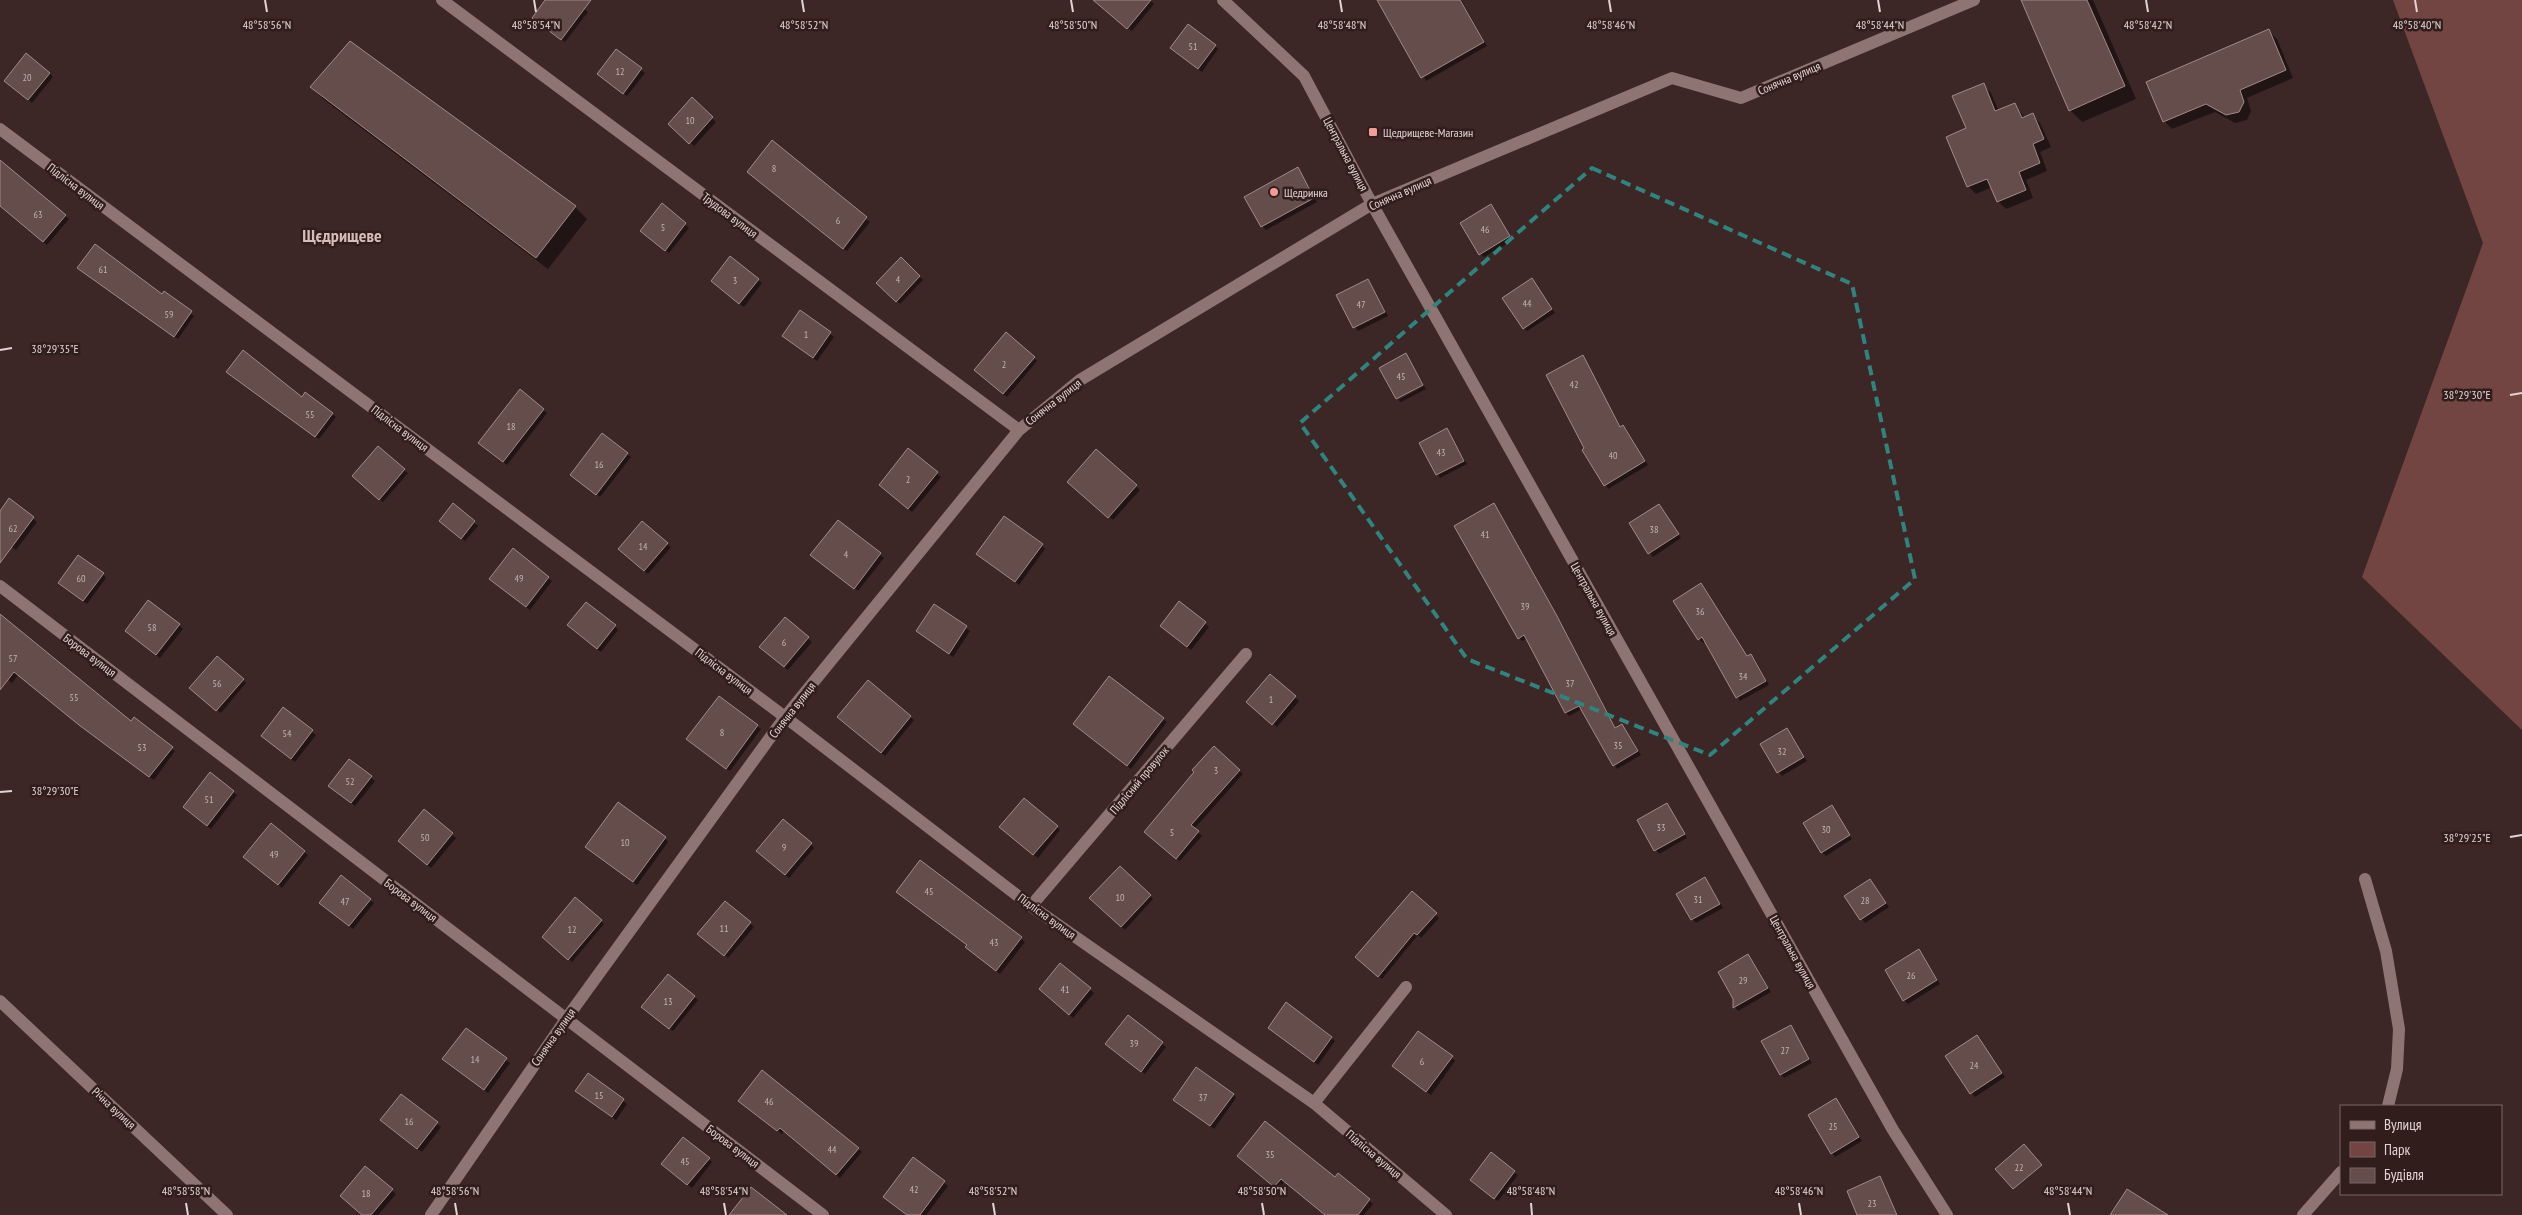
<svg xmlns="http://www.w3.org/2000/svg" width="2522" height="1215" font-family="'PT Sans Narrow',sans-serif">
  <rect width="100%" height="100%" fill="#3c2726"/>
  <polygon fill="#724542" points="2393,0 2522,0 2522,730 2362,577 2483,243"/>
  <g fill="#0007">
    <polygon points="547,0 573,0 588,12 565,42 537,21"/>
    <polygon points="1098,0 1150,0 1154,4 1132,31 1100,5"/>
    <polygon points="1378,0 1461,0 1487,46 1426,81"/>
    <polygon points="2034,0 2093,0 2136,99 2082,122 2070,110"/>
    <polygon points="2269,31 2277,39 2293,78 2247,98 2251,111 2247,120 2235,123 2215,112 2172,129 2164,121"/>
    <polygon points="350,43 575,207 587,219 548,269 323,99 311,87"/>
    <polygon points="1215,46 1218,49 1202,72 1171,48"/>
    <polygon points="616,50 645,73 627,96 602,77"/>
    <polygon points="50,73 53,77 32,103 9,84"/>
    <polygon points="1983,85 1991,93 1999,111 2015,105 2025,118 2032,115 2040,123 2051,147 2040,152 2047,171 2026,180 2033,198 2006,209 1998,201 1992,187 1976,194 1968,186 1968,129"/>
    <polygon points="692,99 716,122 694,146 669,124"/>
    <polygon points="0,162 69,219 47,245 0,205"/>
    <polygon points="1298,169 1317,202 1266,230 1262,226"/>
    <polygon points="804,170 870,222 847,251 752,175"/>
    <polygon points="662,205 689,228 669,253 645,234"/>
    <polygon points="1491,206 1513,240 1484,257 1480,254"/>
    <polygon points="901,259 923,280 900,304 878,283"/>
    <polygon points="83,271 162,296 194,316 178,339"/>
    <polygon points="758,280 762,283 744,307 716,285"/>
    <polygon points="1368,280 1388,316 1358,331 1338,296"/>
    <polygon points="1532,280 1555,313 1527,331 1524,328"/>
    <polygon points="800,311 834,337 817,361 787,339"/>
    <polygon points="1406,355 1423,383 1397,398"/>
    <polygon points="1582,357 1621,428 1627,430 1648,465 1608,489 1586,449"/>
    <polygon points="1034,358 1037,361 1007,397 980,374"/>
    <polygon points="231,376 332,414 336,417 319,439"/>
    <polygon points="1424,386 1426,389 1401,402 1398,400"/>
    <polygon points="520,391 547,413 507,465 483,446"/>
    <polygon points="1446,430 1467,464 1440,478 1421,444"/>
    <polygon points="603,435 631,457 600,497 576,478"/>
    <polygon points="908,450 941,477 912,512 884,488"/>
    <polygon points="1096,451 1140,490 1113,520 1073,485"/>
    <polygon points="404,470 408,473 383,502 357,480"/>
    <polygon points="10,500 37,522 16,550 0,538 0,513"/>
    <polygon points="453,505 478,526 465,541 444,525"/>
    <polygon points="1494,505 1560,621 1616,729 1622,726 1626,730 1641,755 1617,769 1582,709 1569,716 1566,712 1528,638 1522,641 1519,638"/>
    <polygon points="1659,505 1681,538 1653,557 1630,524"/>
    <polygon points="838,521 884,558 858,591 816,558"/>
    <polygon points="667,544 671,547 648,574 624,553"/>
    <polygon points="1042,545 1045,549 1019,585 982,557"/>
    <polygon points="103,574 106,578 87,604 63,586"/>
    <polygon points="548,578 552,581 530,610 494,582"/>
    <polygon points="1701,584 1748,657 1751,655 1755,659 1769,685 1740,701 1706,641 1703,643 1699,639 1675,601"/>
    <polygon points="1179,603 1209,627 1191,650 1165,629"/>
    <polygon points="935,605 970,631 953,657 917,631"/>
    <polygon points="0,616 132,722 175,751 154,780 84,728 18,675 12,683 0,673"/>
    <polygon points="785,619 812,642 788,670 764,650"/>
    <polygon points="179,625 183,629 160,658 130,634"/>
    <polygon points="615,626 618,630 601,652 572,629"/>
    <polygon points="1270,676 1299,701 1277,727 1251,706"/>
    <polygon points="243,680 246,683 221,713 195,691"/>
    <polygon points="284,709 316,735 295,762 267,739"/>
    <polygon points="910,717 914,720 885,756 842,721"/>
    <polygon points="1163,719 1167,722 1131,769 1074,724"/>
    <polygon points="757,726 761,729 730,771 692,743"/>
    <polygon points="1787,730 1807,761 1782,776 1762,745"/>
    <polygon points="1214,747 1243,774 1194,829 1202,836 1180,861 1150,836"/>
    <polygon points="349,760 375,781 355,806 334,789"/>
    <polygon points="210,774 237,795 211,829 188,811"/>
    <polygon points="1667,805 1687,838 1659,854 1639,821"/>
    <polygon points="1832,807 1852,839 1826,856 1822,852"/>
    <polygon points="1057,827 1060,830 1038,858 1005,831"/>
    <polygon points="452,834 456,838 431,868 403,844"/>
    <polygon points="665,838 668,842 637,885 591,851"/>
    <polygon points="811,844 814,848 789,878 761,854"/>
    <polygon points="304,852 308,855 282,888 248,861"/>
    <polygon points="921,862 1025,942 1000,974 971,950"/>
    <polygon points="1120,867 1153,899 1125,930 1091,898"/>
    <polygon points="1705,879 1723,908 1696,923 1692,919"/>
    <polygon points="1870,881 1889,907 1865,923 1846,896"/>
    <polygon points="1413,893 1439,918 1421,938 1418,935 1382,979 1360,961"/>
    <polygon points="370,900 374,903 353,929 325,906"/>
    <polygon points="726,902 754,927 728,958 703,937"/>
    <polygon points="601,921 604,924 572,962 547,941"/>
    <polygon points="1922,954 1940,984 1908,1004 1904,1000"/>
    <polygon points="1748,956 1771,992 1738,1011 1735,1007 1735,999"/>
    <polygon points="1061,965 1094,993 1073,1018 1044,993"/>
    <polygon points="668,975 698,1000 673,1031 646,1010"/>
    <polygon points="1287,1004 1335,1041 1318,1065 1273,1031"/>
    <polygon points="1128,1017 1166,1047 1145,1074 1110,1048"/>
    <polygon points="1790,1026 1812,1063 1784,1078 1781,1074"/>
    <polygon points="466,1030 510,1063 488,1093 448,1063"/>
    <polygon points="1977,1037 2005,1077 1975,1097 1947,1057"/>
    <polygon points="1452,1057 1455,1061 1431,1095 1397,1070"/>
    <polygon points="762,1072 862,1152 840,1178 784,1131 782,1134 743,1104"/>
    <polygon points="588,1075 627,1104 616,1120 580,1094"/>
    <polygon points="1233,1094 1236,1098 1214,1129 1178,1103"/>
    <polygon points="401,1095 441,1127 422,1152 385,1124"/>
    <polygon points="1836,1100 1862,1141 1835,1157 1832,1153"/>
    <polygon points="1491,1154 1518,1175 1498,1201 1475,1184"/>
    <polygon points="709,1159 712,1162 692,1188 666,1168"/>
    <polygon points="913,1159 948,1186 926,1215 908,1215"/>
    <polygon points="1242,1160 1335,1179 1338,1175 1373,1204 1364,1215 1326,1215 1285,1181 1278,1190"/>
    <polygon points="365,1168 396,1194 378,1215 363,1215"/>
    <polygon points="1879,1178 1898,1215 1858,1215"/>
  </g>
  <g fill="#654d4c" stroke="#a38987">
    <polygon points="545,0 591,0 561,40 532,18"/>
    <polygon points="1093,0 1151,0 1127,29"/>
    <polygon points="1377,0 1460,0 1484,42 1421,78"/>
    <polygon points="2021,0 2087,0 2125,86 2069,111"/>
    <polygon points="1188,24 1216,45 1198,69 1170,48"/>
    <polygon points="2269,29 2286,70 2240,90 2244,102 2239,112 2226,115 2206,104 2163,122 2146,82"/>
    <polygon points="350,41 576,206 536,258 310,87"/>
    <polygon points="616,49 642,68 623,94 597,74"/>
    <polygon points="26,53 50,73 28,100 4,81"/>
    <polygon points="1984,83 1995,111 2015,103 2022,118 2033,113 2044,139 2033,144 2040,163 2019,172 2026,190 1997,202 1987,179 1967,187 1946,137 1966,128 1952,96"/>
    <polygon points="692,97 713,117 689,144 668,124"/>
    <polygon points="772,140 867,217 843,249 747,172"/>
    <polygon points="0,160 66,215 43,242 0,206"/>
    <polygon points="1298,167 1314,198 1261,227 1244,197"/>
    <polygon points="662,203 686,223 665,251 640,231"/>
    <polygon points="1491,204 1510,236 1479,255 1460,223"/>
    <polygon points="95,244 162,294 164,291 192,311 174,337 77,268"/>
    <polygon points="730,256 759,279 739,304 711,281"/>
    <polygon points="901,257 920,276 896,302 876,283"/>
    <polygon points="1532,278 1552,309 1523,329 1502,298"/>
    <polygon points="1368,279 1385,312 1353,328 1336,295"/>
    <polygon points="800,310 831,332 813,358 782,336"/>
    <polygon points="1006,332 1035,357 1003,394 974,370"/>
    <polygon points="243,350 302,397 305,392 333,413 315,437 226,372"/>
    <polygon points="1406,353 1423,385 1396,399 1379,368"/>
    <polygon points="1583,355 1620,427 1623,425 1645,461 1604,486 1582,450 1584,448 1546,375"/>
    <polygon points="520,389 544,409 503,462 478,443"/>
    <polygon points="1447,428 1464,461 1436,475 1419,443"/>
    <polygon points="602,433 628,453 596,495 570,475"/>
    <polygon points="378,446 405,469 379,500 352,476"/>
    <polygon points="908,448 938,472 908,509 879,485"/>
    <polygon points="1096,449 1137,485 1108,518 1067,482"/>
    <polygon points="9,498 34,517 0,563 0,511"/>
    <polygon points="453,503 475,521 461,539 439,521"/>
    <polygon points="1494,503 1557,616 1615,728 1622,724 1638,751 1613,766 1579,706 1565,713 1524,635 1518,639 1454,526"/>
    <polygon points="1659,504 1679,534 1648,554 1629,523"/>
    <polygon points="1004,516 1043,544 1015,582 976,554"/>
    <polygon points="838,520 881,553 854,589 810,555"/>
    <polygon points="642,521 668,543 644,571 618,549"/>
    <polygon points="513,548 549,577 526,607 489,579"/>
    <polygon points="78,555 104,573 83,601 58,583"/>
    <polygon points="1701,583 1747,656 1751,654 1766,681 1736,698 1702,637 1698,640 1673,601"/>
    <polygon points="148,600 180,624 156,655 125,631"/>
    <polygon points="1179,601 1206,622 1187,647 1160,626"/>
    <polygon points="586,602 616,625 597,649 567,625"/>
    <polygon points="934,604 967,626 949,654 916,631"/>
    <polygon points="0,614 131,721 134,717 173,747 149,777 79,725 14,672 0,690"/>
    <polygon points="785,617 809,637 784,667 759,647"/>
    <polygon points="217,656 244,679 216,711 189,688"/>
    <polygon points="1270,674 1296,696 1272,725 1246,702"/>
    <polygon points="1109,676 1164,718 1127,766 1073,724"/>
    <polygon points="868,680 911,716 881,753 837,717"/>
    <polygon points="719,696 758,725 726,769 686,739"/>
    <polygon points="283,707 313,730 291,759 261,736"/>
    <polygon points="1787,728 1804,757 1777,773 1760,744"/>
    <polygon points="1214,746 1240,770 1191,825 1199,831 1176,859 1144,832 1194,772 1192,770"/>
    <polygon points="349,759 372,776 351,803 328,786"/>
    <polygon points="210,772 234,791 207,826 183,807"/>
    <polygon points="1024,798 1058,826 1033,855 999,827"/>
    <polygon points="618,802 666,837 633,882 585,847"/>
    <polygon points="1667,803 1685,834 1654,851 1637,820"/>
    <polygon points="1832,805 1850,835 1821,853 1803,823"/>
    <polygon points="424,809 453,833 427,865 398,841"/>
    <polygon points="783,819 812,843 785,875 756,851"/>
    <polygon points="271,823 305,851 278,885 243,857"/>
    <polygon points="920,860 1022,937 996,971 965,947 967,945 896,892"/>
    <polygon points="1120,866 1151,895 1121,927 1089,898"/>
    <polygon points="341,875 371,899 349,926 319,903"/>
    <polygon points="1705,877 1720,904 1691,920 1676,894"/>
    <polygon points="1870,879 1886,903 1860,920 1844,896"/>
    <polygon points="1412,891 1437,913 1417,935 1414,933 1378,977 1355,957"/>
    <polygon points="575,897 602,920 568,960 542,937"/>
    <polygon points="725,901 751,922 724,956 697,934"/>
    <polygon points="1919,949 1937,980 1903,1001 1885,970"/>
    <polygon points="1748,954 1768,988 1733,1008 1733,999 1718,972"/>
    <polygon points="1060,963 1091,988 1069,1015 1039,989"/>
    <polygon points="668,974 695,996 669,1029 641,1007"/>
    <polygon points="1286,1002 1332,1037 1314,1062 1268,1028"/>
    <polygon points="1128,1015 1163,1042 1141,1072 1105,1044"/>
    <polygon points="1791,1025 1809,1059 1780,1075 1761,1041"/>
    <polygon points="466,1028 507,1058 484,1090 442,1059"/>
    <polygon points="1418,1031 1453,1056 1426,1092 1392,1066"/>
    <polygon points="1977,1035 2002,1073 1970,1094 1945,1056"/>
    <polygon points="1196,1067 1234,1094 1210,1126 1173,1100"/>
    <polygon points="762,1070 859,1148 836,1175 780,1128 777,1131 738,1101"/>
    <polygon points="588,1073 624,1099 612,1117 575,1091"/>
    <polygon points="401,1094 438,1122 417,1149 380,1120"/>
    <polygon points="1836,1098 1859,1137 1831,1154 1808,1115"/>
    <polygon points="1265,1121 1335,1177 1338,1173 1370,1199 1358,1215 1325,1215 1281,1179 1274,1187 1237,1156"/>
    <polygon points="683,1137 710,1158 687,1185 661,1164"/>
    <polygon points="2024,1144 2042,1165 2013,1189 1995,1169"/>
    <polygon points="1491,1152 1515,1171 1494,1199 1470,1180"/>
    <polygon points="913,1157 945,1181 920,1215 907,1215 883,1197"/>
    <polygon points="365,1166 393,1189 371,1215 362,1215 340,1196"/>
    <polygon points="1880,1176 1897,1215 1857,1215 1847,1191"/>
    <polygon points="751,1187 787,1215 729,1215"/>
    <polygon points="2127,1189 2168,1215 2110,1215"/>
  </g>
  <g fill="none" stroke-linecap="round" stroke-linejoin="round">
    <g stroke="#8e7473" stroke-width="12">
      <polyline points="442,0 1019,430"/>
      <polyline points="1223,0 1304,76 1372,204 1893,1130 1947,1215"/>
      <polyline points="0,129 785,717 1031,906 1314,1103 1446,1215"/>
      <polyline points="0,586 823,1215"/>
      <polyline points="2365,879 2386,951 2399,1029 2397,1069 2388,1106"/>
      <polyline points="1031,906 1246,654"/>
      <polyline points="0,1001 227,1215"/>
      <polyline points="1314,1103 1406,987"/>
      <polyline points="431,1215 566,1019 785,717 1019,430 1080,380 1372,204 1672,78 1741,98 1974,0"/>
      <polyline points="2303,1215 2341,1172"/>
    </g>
  </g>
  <path fill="none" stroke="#2f847d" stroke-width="4" stroke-dasharray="10 6" stroke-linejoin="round" d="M1592,168L1852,284L1915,579L1710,755L1467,659L1300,423Z"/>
  <path fill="none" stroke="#e2d4d2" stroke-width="2" d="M265,0L267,12M534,0L536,12M802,0L804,12M1071,0L1073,12M1340,0L1342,12M1609,0L1611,12M1878,0L1880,12M2146,0L2148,12M2415,0L2417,12M0,350L12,348M2510,395L2522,393M0,792L12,791M2510,837L2522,835M186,1203L188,1215M455,1203L457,1215M724,1203L726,1215M993,1203L995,1215M1262,1203L1264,1215M1531,1203L1532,1215M1799,1203L1801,1215M2068,1203L2070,1215"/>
  <g fill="#f59b97" stroke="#311d1c" stroke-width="2">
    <rect x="1368" y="127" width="10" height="10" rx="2.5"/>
    <circle cx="1274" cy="192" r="5"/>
  </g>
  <g text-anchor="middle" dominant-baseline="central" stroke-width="5" stroke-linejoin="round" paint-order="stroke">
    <g font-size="10" fill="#c3b2b0">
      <text x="1193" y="46">51</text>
      <text x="620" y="71">12</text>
      <text x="27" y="77">20</text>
      <text x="690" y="120">10</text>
      <text x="774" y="168">8</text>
      <text x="38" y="214">63</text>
      <text x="838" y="220">6</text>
      <text x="663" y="227">5</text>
      <text x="1485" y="229">46</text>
      <text x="103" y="269">61</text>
      <text x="898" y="279">4</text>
      <text x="735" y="280">3</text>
      <text x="1527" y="303">44</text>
      <text x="1361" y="304">47</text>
      <text x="169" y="314">59</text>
      <text x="806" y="334">1</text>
      <text x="1004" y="364">2</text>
      <text x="1401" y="376">45</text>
      <text x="1574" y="384">42</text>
      <text x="310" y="414">55</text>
      <text x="511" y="426">18</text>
      <text x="1441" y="452">43</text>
      <text x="1613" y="455">40</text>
      <text x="599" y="464">16</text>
      <text x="908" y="479">2</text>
      <text x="13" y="528">62</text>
      <text x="1654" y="529">38</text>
      <text x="1485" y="534">41</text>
      <text x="643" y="546">14</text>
      <text x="846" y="554">4</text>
      <text x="81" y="578">60</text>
      <text x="519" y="578">49</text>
      <text x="1525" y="606">39</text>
      <text x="1700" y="611">36</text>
      <text x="152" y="627">58</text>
      <text x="784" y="642">6</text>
      <text x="13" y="658">57</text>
      <text x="1743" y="676">34</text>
      <text x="217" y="683">56</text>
      <text x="1570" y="683">37</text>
      <text x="74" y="697">55</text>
      <text x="1271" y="699">1</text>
      <text x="722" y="732">8</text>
      <text x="287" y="733">54</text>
      <text x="1618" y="745">35</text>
      <text x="142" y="747">53</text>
      <text x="1782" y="751">32</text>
      <text x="1216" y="770">3</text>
      <text x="350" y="781">52</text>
      <text x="209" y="799">51</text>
      <text x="1661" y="827">33</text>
      <text x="1826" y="829">30</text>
      <text x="1172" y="832">5</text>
      <text x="425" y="837">50</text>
      <text x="625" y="842">10</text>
      <text x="784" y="847">9</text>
      <text x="274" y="854">49</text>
      <text x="929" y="891">45</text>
      <text x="1120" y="897">10</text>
      <text x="1698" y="899">31</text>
      <text x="1865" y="900">28</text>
      <text x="345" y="901">47</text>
      <text x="724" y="928">11</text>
      <text x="572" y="929">12</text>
      <text x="994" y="942">43</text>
      <text x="1911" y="975">26</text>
      <text x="1743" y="980">29</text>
      <text x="1065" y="989">41</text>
      <text x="668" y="1001">13</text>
      <text x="1134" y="1043">39</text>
      <text x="1785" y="1050">27</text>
      <text x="475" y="1059">14</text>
      <text x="1422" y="1061">6</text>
      <text x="1974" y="1065">24</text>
      <text x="599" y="1095">15</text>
      <text x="1203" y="1097">37</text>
      <text x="769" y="1101">46</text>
      <text x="409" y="1121">16</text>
      <text x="1833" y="1126">25</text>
      <text x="832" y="1149">44</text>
      <text x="1270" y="1154">35</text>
      <text x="685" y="1161">45</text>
      <text x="2019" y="1167">22</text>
      <text x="914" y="1189">42</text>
      <text x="366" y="1193">18</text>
      <text x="1872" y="1203">23</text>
    </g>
    <g font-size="12" fill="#e2d4d2" stroke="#311d1c">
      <text transform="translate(1789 78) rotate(-23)">Сонячна вулиця</text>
      <text transform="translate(1346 154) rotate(62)">Центральна вулиця</text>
      <text transform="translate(76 186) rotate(37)">Підлісна вулиця</text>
      <text transform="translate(1400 193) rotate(-24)">Сонячна вулиця</text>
      <text transform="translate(730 215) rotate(37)">Трудова вулиця</text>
      <text transform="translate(1053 402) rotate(-38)">Сонячна вулиця</text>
      <text transform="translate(400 428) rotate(37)">Підлісна вулиця</text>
      <text transform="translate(1594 599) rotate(61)">Центральна вулиця</text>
      <text transform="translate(90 655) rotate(37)">Борова вулиця</text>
      <text transform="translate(724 671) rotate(37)">Підлісна вулиця</text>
      <text transform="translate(792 710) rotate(-52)">Сонячна вулиця</text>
      <text transform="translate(1139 780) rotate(-50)">Підлісний провулок</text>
      <text transform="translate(411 900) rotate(37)">Борова вулиця</text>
      <text transform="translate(1047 916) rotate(36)">Підлісна вулиця</text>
      <text transform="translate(1793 952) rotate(61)">Центральна вулиця</text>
      <text transform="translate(553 1037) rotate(-55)">Сонячна вулиця</text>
      <text transform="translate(114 1108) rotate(43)">Річна вулиця</text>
      <text transform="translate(733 1146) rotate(37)">Борова вулиця</text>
      <text transform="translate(1374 1154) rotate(40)">Підлісна вулиця</text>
    </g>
    <g font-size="12" fill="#e2d4d2" stroke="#311d1c" text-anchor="start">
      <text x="1383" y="132">Щедрищеве-Магазин</text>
      <text x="1284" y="192">Щедринка</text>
    </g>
    <g font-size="18" font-weight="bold" fill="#d8bcba" stroke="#311d1c">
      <text x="342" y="235">Щєдрищеве</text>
    </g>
  </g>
  <g font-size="12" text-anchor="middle" fill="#e2d4d2" stroke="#311d1c" stroke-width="5" stroke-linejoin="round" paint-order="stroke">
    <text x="267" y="29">48°58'56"N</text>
    <text x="536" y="29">48°58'54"N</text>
    <text x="804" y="29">48°58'52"N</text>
    <text x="1073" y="29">48°58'50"N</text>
    <text x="1342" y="29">48°58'48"N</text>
    <text x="1611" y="29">48°58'46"N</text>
    <text x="1880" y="29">48°58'44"N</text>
    <text x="2148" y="29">48°58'42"N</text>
    <text x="2417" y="29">48°58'40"N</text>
    <text x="55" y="353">38°29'35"E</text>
    <text x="2467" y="399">38°29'30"E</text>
    <text x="55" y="795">38°29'30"E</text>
    <text x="2467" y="842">38°29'25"E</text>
    <text x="186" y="1195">48°58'58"N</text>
    <text x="455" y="1195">48°58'56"N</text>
    <text x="724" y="1195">48°58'54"N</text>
    <text x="993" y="1195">48°58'52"N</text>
    <text x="1262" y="1195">48°58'50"N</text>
    <text x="1531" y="1195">48°58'48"N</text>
    <text x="1799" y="1195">48°58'46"N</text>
    <text x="2068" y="1195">48°58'44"N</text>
  </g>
  <rect x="2340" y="1105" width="162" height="90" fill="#311d1c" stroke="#786665"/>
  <rect x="2350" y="1121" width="25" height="8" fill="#8e7473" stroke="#786665"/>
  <text x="2384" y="1130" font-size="15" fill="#e2d4d2">Вулиця</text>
  <rect x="2350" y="1142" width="25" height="15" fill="#724542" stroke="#786665"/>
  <text x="2384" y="1155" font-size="15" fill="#e2d4d2">Парк</text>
  <rect x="2350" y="1168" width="25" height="15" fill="#654d4c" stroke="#786665"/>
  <text x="2384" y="1180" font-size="15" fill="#e2d4d2">Будівля</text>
</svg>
